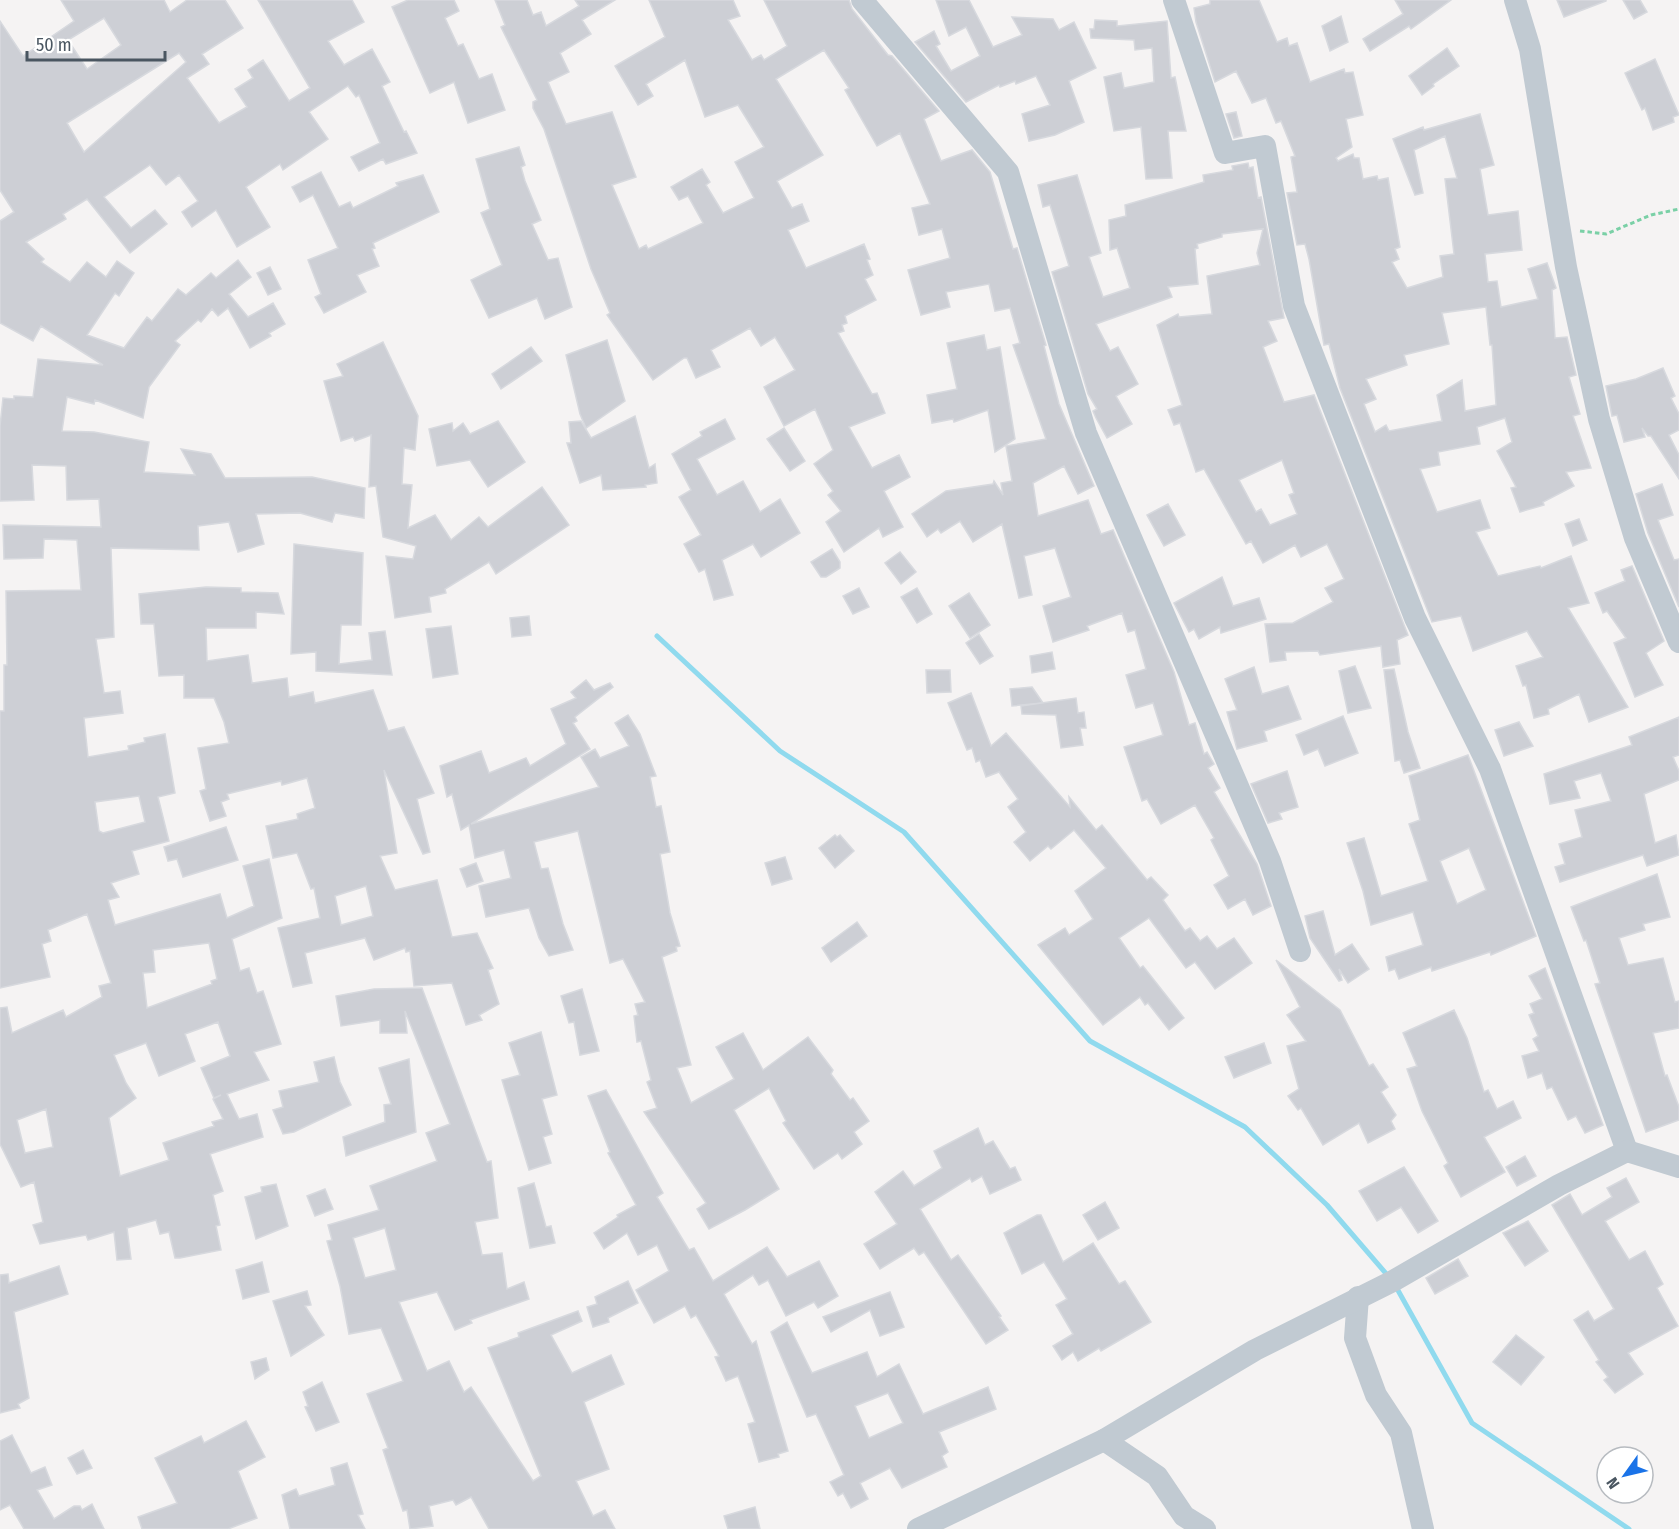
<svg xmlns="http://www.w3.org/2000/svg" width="1679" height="1529" font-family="'Fira Sans Condensed',sans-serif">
  <rect width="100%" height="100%" fill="#f5f3f3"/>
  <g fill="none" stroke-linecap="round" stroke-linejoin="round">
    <g stroke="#90daee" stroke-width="5">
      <polyline points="657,636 780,751 904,832 1090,1041 1245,1127 1327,1205 1389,1277"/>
      <polyline points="1395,1285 1472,1423 1629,1529"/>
    </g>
  </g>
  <g fill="#cdcfd5" stroke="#d7d9de" stroke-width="1.5" fill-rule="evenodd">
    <path d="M61,0H164L170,12L187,0H225L243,28L202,54L209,64L187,78L219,123L247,107L235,89L253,78L248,70L263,60L289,101L310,88L258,0H352L364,22L328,41L344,65L372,49L390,82L382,86L404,132L406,131L417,153L386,164L383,159L359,171L351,157L380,143L359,95L356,97L348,86L309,112L328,139L283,170L280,164L246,187L270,227L237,247L216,210L192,227L182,212L198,201L179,175L166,185L150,165L104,197L131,228L155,210L167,224L130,253L87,199L63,214L66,219L26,242L44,259L41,262L70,282L87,262L106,277L117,261L134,273L119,296L115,293L87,335L124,348L147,317L152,321L178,289L186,295L211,273L216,278L238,260L251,277L229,294L248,317L273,303L285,324L269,333L271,336L250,348L228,308L218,316L212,309L201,322L198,320L175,341L180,345L149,387L143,418L95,400L94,404L67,397L62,431L94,432L149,442L144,472L195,475L181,449L211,454L225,478L312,477L365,488L364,518L335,513L332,522L300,513L256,514L264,544L238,552L229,522L198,526L199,550L111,548L114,637L96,639L104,693L120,691L123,713L84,718L88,757L129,750L128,746L145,742L144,738L165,734L175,793L158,797L169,841L132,851L139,874L111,883L119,897L108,900L115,925L220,894L227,918L254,906L243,866L269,859L282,918L232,939L240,971L249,968L257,993L263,991L281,1044L254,1052L269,1080L227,1094L239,1119L257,1114L263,1137L210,1154L223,1191L213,1195L220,1225L216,1226L221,1250L180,1258H175L169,1232L160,1234L156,1220L127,1228L131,1259L117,1260L114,1232L88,1240L86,1235L40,1244L33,1225L43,1222L34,1182L21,1187L0,1144V1008L7,1007L12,1033L63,1010L66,1017L102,997L99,986L111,983L87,914L48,930L51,941L42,944L50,977L0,988V711H4V665H7L6,591L81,590L77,540L44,539L43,558L4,559L3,525L101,527L99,499L67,500L66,466L32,465L34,500L0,501V426L3,398L14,399V396L33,397L38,359L103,365L41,326L33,341L0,323V221L14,212L0,190V21L23,56L74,21ZM104,18L121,45L87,69L68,40ZM179,53L186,62L84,152L67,123ZM139,796L145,822L103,833L99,831L95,802ZM209,943L217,979L211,981L212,984L147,1008L143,973L155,972L153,950ZM218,1022L230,1056L201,1068L214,1098L221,1095L213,1099L223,1119L212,1122L214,1126L163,1143L169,1160L120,1176L109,1118L136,1098L126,1083L114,1055L146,1043L159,1076L195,1061L185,1034ZM46,1109L53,1147L25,1153L17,1120Z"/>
    <polygon points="408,0 454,0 459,11 445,18 458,46 463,44 479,79 492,74 505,110 468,123 454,82 430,93 392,7"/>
    <polygon points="495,0 527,0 533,15 541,12 546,26 579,6 575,0 615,0 582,20 591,34 560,53 569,72 548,82 566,124 612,112 636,177 612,185 639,249 646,245 648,249 703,223 688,196 679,200 671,187 702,169 710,182 706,185 723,213 754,198 735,162 764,147 738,105 705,117 685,60 646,84 653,96 638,105 615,66 665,37 649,0 733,0 740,16 728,20 752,60 761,55 764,60 787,46 764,0 849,0 852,9 888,55 892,56 939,111 924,119 941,161 972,150 990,172 1013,249 1017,248 1046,345 1044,346 1059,404 1094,486 1078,494 1064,466 1033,483 1038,516 1088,500 1101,534 1113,530 1174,672 1189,725 1195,723 1204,754 1207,752 1214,764 1208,768 1220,788 1214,792 1257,864 1271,906 1253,915 1245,899 1228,909 1214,885 1229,876 1211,840 1214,838 1195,805 1161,824 1147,799 1142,801 1124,747 1163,735 1153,703 1136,708 1126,675 1146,669 1135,630 1128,632 1122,613 1087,626 1089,630 1053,642 1043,606 1071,597 1055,548 1024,556 1032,595 1019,598 1002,524 973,542 960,521 941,533 938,529 927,537 912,514 946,491 993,484 994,481 1003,495 1001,483 1012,481 1006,446 1046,439 1013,345 1020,343 1010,308 995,311 989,284 946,292 950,307 921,315 908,270 950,258 942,229 919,235 912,208 930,204 900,133 877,146 845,90 849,88 824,50 776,79 823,155 777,181 792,208 802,204 809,221 788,230 806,268 864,244 870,259 867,260 873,275 865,279 876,300 845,316 847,323 842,325 844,331 838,333 872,394 877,393 885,413 849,427 872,468 899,455 910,477 884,491 903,527 883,537 879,528 844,552 826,522 841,511 828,495 833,491 814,464 833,450 815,409 784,426 764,387 795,370 775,337 761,346 750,328 711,350 720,367 696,378 687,358 684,358 653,380 607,315 610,313 591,269 544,129 533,108 533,102 537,100 501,27 505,25"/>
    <polygon points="936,0 969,0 993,47 1022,35 1012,17 1053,19 1059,30 1074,22 1096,68 1069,81 1084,122 1055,135 1029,141 1022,114 1050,105 1036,76 1016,84 1015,81 1000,87 999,85 966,102 915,42 934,31 940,44 936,46 951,71 980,56 966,27 949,36"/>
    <path d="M1210,0H1259L1277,42L1287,38L1289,46L1297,43L1310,82L1344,69L1345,73L1353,72L1363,115L1346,119L1352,147L1336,158L1338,161L1353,154L1354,158H1359L1363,179L1377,176L1378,180L1388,178L1400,247L1395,249L1399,259L1392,262L1407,288L1443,277L1440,256L1454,254L1445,179L1457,178L1445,136L1414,150L1423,193L1415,195L1393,139L1423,127L1424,130L1480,114L1494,165L1480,169L1488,215L1518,211L1522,250L1485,254L1488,282L1497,281L1501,307L1538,299L1528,269L1547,263L1556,288L1552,290L1555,338L1567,337L1576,375L1569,377L1580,414L1573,416L1591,468L1566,472L1574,486L1543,502L1544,505L1520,512L1511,488L1516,487L1497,451L1512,442L1505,418L1477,427L1480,444L1438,452L1440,465L1420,469L1437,512L1480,500L1490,528L1476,532L1498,576L1540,566L1541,568L1571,556L1589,603L1568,608L1628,707L1589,722L1579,694L1548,709L1549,714L1534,718L1526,685L1523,686L1516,666L1543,657L1527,631L1473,651L1461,616L1432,622L1340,388L1329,344L1324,345L1309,259L1305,244L1297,245L1287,193L1297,192L1291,157L1295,156L1281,121L1276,123L1266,98L1252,103L1236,71L1215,82L1196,22L1194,8L1210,4ZM1486,307L1490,345H1492L1496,405L1465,411L1462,380L1437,395L1442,421L1389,431L1386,425L1375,432L1364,404L1376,399L1366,379L1407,365L1404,355L1449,344L1442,313Z"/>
    <polygon points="1395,0 1451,0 1411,29 1409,26 1370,51 1363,39 1403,14"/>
    <polygon points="1557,0 1606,0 1606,1 1564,17"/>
    <polygon points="1623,0 1640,0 1647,12 1634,19"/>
    <polygon points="1341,16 1348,42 1330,51 1322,26"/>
    <polygon points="1095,20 1117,21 1117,26 1167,21 1171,78 1175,77 1186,131 1168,131 1172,178 1146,179 1141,127 1114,131 1104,77 1121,73 1124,88 1154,82 1152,48 1135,50 1134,40 1091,38 1090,29 1094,29"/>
    <polygon points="1447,48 1459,66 1433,84 1434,86 1422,95 1409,76"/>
    <polygon points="1655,59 1679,115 1673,117 1674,122 1653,130 1645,108 1642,110 1625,73"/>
    <polygon points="1236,112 1242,136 1234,138 1226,114"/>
    <polygon points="519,147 525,165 521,167 525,181 541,220 532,224 548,260 558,258 572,307 545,319 537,298 489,318 471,280 502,265 481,213 490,209 476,159"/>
    <path d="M1248,163L1249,168L1253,167L1258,198L1261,197L1284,318L1268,321L1277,341L1263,347L1284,402L1314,395L1408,635L1397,640L1400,664L1383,667L1381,646L1320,655L1318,651L1285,652L1286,660L1270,662L1265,624L1293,623L1333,602L1325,588L1344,579L1327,544L1301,557L1295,545L1263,563L1251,541L1246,544L1204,469L1196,472L1180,423L1174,425L1168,410L1182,405L1157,325L1178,314L1179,317L1212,314L1207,276L1260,265L1257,253L1263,229L1222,234V237L1197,244L1198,248L1195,249L1198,284L1168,287L1172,297L1096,324L1110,351L1118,347L1138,384L1116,396L1132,424L1107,438L1096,418L1093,411L1097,409L1088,394L1052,272L1069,266L1050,205L1043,207L1038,185L1077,175L1101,253L1089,257L1103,297L1130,288L1117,248L1110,250L1109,220L1126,216L1125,205L1204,182L1203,175L1233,170L1232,166ZM1282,460L1294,493L1289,495L1297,514L1270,525L1261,509L1256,512L1239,480Z"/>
    <polygon points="321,172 339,207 350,202 353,208 398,186 396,183 423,175 439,212 373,243 375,248 372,249 379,266 357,275 366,292 324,313 315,297 321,294 308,260 338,248 313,195 300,202 292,187"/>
    <polygon points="270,267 281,289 268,295 257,273"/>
    <polygon points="984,335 987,350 1000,347 1015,439 995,452 988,410 954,422 953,419 932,423 927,395 957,389 947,343"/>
    <polygon points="607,340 625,401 586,428 580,414 566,355"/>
    <polygon points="383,342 418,416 415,450 404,448 402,484 412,485 408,528 435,515 451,540 479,517 488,527 542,487 569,525 496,574 489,562 445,589 446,593 429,597 431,612 395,618 386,556 413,559 416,546 383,537 376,486 369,487 371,435 355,441 353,437 341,441 324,381 343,376 337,364"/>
    <polygon points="531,347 542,361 501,389 492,374"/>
    <polygon points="1663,368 1675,396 1671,398 1679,414 1679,430 1669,435 1679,455 1679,479 1651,436 1648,436 1642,428 1645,437 1624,442 1617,415 1612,416 1606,386 1636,379"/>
    <polygon points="635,416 649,468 655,464 657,483 645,485 646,487 603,490 601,475 580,483 567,443 571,443 569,422 581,421 591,438"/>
    <polygon points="725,419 735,439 697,459 717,495 743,481 760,512 780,499 800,533 761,557 753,544 722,560 733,595 714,600 705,569 699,572 684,544 701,535 679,497 691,490 672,454 702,436 700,432"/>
    <polygon points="498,421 525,462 488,487 470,460 437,466 429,429 452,423 453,431 463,423 470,434"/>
    <polygon points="784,428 805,461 790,471 767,439"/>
    <polygon points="1662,484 1673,515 1658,520 1674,560 1679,559 1679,607 1648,533 1636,494"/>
    <polygon points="1168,504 1185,535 1164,546 1147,515"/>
    <polygon points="1579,519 1587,540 1573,546 1565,524"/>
    <polygon points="294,544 363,553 361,625 341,625 339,664 372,660 369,633 385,631 392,675 316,671 316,652 291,654"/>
    <polygon points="832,549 840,562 840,568 826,577 821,577 811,562"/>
    <polygon points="900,552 916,572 901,584 885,563"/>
    <polygon points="1632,566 1664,641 1646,653 1663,685 1635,697 1614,643 1626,638 1607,611 1603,613 1595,593 1625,581 1621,570"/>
    <polygon points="1222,577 1233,606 1259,598 1266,619 1221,633 1220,627 1199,639 1194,629 1189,632 1174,603"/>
    <path d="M206,587L241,588V592L278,593L284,614L256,612V628H206L207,661L248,655L252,683L287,678L289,697L313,692L315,703L373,690L388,731L404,727L434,793L417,799L430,852L423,854L384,770L397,853L380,856L395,890L437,880L452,937L477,933L493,968L488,970L499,1004L479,1015L482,1020L466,1025L452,983L414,986L410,951L406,952L405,948L374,960L365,938L305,953L312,983L293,987L278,928L320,918L314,888L311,889L297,853L273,858L266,826L298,819L297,814L315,808L307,778L282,785L281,781L227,794L229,799L221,802L226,816L210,821L200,791L206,789L198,748L229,743L224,722L214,698H184V675L159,676L154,624H141L139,594ZM366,886L373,916L341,925L335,896Z"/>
    <polygon points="859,588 869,607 853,614 843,596"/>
    <polygon points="917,588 932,614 917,623 901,597"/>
    <polygon points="969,593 990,625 970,638 949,606"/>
    <polygon points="529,616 531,635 512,637 510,618"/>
    <polygon points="451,626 458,674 433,678 426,629"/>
    <polygon points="979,634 993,656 980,664 966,643"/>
    <polygon points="1052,652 1055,669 1032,673 1030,656"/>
    <polygon points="1355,666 1371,708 1348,713 1339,671"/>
    <polygon points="1254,667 1262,694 1288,686 1301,719 1264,731 1267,741 1237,749 1227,712 1237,710 1225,679"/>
    <polygon points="1394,669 1408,732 1420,768 1404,773 1400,760 1395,761 1384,670"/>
    <polygon points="926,670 950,670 951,692 927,693"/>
    <polygon points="586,680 594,690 610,683 613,687 575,717 577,721 573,723 590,749 471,824 599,787 581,757 595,749 600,758 629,746 615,723 628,715 640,734 656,776 650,777 656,807 661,806 670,852 660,854 670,913 680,946 676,947 677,951 662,957 691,1065 677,1068 691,1103 734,1079 716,1047 743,1033 763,1070 808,1037 833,1070 831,1074 850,1100 853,1098 869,1121 854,1132 862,1144 842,1159 838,1153 814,1169 783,1123 786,1121 769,1088 734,1110 779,1189 745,1210 709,1229 697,1209 706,1203 644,1112 657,1108 647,1082 651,1080 641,1041 637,1042 634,1016 638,1015 635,1004 645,1002 623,959 610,963 578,831 534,842 541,869 548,868 563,924 573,950 549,956 539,938 529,908 486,917 479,886 511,878 504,850 475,858 469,825 461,830 452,794 447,797 440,766 481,751 489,773 526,758 530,766 566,744 551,709 576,698 571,692"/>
    <polygon points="1032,687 1043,703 1012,706 1010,689"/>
    <polygon points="971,693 991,746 1006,733 1070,807 1069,797 1096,830 1102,825 1147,880 1151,877 1168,895 1163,900 1185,931 1190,928 1200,941 1207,936 1217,949 1234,938 1252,963 1215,989 1195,962 1186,968 1149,918 1119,938 1140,968 1143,966 1184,1018 1169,1030 1148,1003 1145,1005 1140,997 1103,1025 1038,945 1065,928 1069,935 1093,919 1075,891 1106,868 1074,830 1051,849 1048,846 1030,861 1014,842 1026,832 1008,807 1018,799 999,772 986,777 980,760 976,762 972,748 967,750 948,703"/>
    <polygon points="1076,698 1078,713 1084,712 1086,728 1080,728 1083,745 1061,748 1056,715 1022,714 1021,706"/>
    <polygon points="1343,716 1358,753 1325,766 1318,749 1304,755 1296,735"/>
    <polygon points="1679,717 1679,755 1673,757 1679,771 1679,780 1644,794 1655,843 1676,835 1679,855 1647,866 1643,855 1560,882 1555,867 1565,864 1559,844 1582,837 1575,810 1611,801 1601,773 1574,781 1580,798 1550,804 1544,774 1632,745 1629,737"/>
    <polygon points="1519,722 1533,746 1504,756 1495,730"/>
    <path d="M1468,755L1536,936L1491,955L1490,952L1432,971L1431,967L1399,979L1395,969L1389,971L1386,957L1423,945L1413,912L1371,925L1363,891L1347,843L1364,838L1381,896L1428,881L1409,824L1420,820L1409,776ZM1469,848L1486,890L1457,904L1440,861Z"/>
    <polygon points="1287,771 1298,807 1279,813 1282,819 1268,823 1251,784"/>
    <polygon points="226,827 238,860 183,877 177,859 168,861 164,847"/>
    <polygon points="835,835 837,837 840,835 854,851 835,868 819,848"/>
    <polygon points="785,857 792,879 772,885 765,863"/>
    <polygon points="476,863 483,881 467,887 460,869"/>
    <polygon points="1657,874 1670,917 1643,924 1645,930 1619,938 1628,965 1663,958 1675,1002 1679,1001 1679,1028 1653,1033 1665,1076 1667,1075 1679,1107 1679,1120 1646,1132 1595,984 1600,983 1586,940 1584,941 1571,907"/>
    <polygon points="1323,911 1335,955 1352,944 1369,969 1348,983 1339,969 1342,980 1339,981 1310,938 1305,916"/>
    <polygon points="857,922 867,936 831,962 822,948"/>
    <polygon points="1276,960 1340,1010 1369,1066 1373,1064 1388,1087 1381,1092 1396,1115 1391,1121 1395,1129 1368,1143 1359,1123 1323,1145 1301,1108 1298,1110 1288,1096 1299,1089 1287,1046 1306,1041 1287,1015 1300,1007"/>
    <polygon points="1545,968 1603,1125 1585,1133 1576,1116 1568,1120 1552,1087 1547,1089 1542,1073 1528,1078 1522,1056 1539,1051 1533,1039 1538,1036 1529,1015 1534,1013 1530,1004 1542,999 1529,976"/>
    <path d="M422,988L487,1162L491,1161L498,1218L475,1222L482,1255L502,1253L507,1289L524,1282L529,1299L470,1320L472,1323L455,1330L437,1292L399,1302L427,1371L449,1361L464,1392L471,1387L533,1481L541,1476L488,1348L519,1337L518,1333L578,1311L582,1321L551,1335L572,1373L611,1355L624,1384L584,1402L609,1469L576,1481L593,1516L605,1510L615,1529H489L471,1497L456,1505L453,1500L429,1506L433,1526L410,1529L407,1510L403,1511L383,1450L388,1448L367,1394L403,1381L381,1328L349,1334L340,1286L327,1241L332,1240L328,1225L379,1210L370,1186L437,1161L426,1133L450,1124L405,1011L407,1033H380V1020L341,1026L336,996L374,989ZM385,1228L396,1270L365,1278L353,1238Z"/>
    <polygon points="582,989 599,1051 580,1055 574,1022 569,1023 561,996"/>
    <polygon points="1454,1010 1467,1038 1484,1092 1488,1090 1497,1109 1513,1101 1521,1118 1484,1137 1505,1172 1461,1197 1444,1166 1448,1163 1422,1111 1407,1069 1417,1066 1403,1033"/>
    <polygon points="541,1032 557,1095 542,1099 552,1134 543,1137 551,1163 529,1170 502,1080 520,1075 509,1043"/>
    <polygon points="1264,1043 1271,1063 1234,1078 1225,1057"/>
    <polygon points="334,1057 340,1082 351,1105 294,1132 283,1134 273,1110 283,1107 279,1091 319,1082 314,1062"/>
    <polygon points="409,1059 416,1132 346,1156 343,1137 385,1122 384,1105 391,1104 379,1068"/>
    <polygon points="606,1090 663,1193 657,1197 689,1250 694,1248 713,1281 767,1247 787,1277 819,1261 838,1296 818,1308 814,1302 786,1316 768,1280 759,1285 753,1275 724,1294 752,1344 756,1341 788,1451 778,1454 779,1457 759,1462 748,1424 755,1422 738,1376 726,1381 715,1357 719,1356 696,1315 691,1318 685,1306 654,1323 636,1290 669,1271 657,1245 638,1255 627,1233 604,1249 594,1233 618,1217 617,1215 636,1205 608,1153 610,1152 588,1096"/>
    <polygon points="978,1128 985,1145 993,1141 1010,1169 1015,1167 1021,1180 990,1194 982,1176 972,1182 970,1178 920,1209 951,1260 958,1255 1001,1316 999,1317 1008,1330 986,1344 924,1252 919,1255 914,1248 880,1269 864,1244 897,1224 875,1192 903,1171 914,1186 942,1168 934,1151"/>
    <polygon points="1525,1156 1536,1176 1517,1186 1506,1167"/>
    <polygon points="1404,1167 1438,1221 1418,1233 1401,1207 1377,1221 1359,1191"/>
    <polygon points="1626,1178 1639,1202 1605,1221 1629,1260 1645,1251 1663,1284 1657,1288 1678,1326 1628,1353 1643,1374 1615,1393 1604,1380 1608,1377 1596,1362 1599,1360 1574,1320 1588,1311 1594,1321 1614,1309 1552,1205 1570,1194 1582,1215 1612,1197 1607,1188"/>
    <polygon points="534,1183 546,1227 551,1226 555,1243 530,1248 518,1188"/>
    <polygon points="276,1184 288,1226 256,1239 245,1197 262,1192 261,1187"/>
    <polygon points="325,1189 333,1209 315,1216 307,1196"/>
    <polygon points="1105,1202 1119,1228 1098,1240 1083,1215"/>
    <polygon points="1037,1215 1041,1215 1063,1262 1093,1243 1119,1284 1125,1281 1151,1322 1101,1351 1099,1348 1078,1361 1073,1352 1062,1360 1053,1346 1073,1334 1056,1305 1067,1299 1044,1262 1022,1274 1004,1233"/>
    <polygon points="1528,1221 1548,1251 1525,1266 1503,1233"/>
    <polygon points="1458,1259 1468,1276 1435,1294 1426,1278"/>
    <polygon points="262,1262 269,1292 243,1299 236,1270"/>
    <polygon points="59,1266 68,1294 14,1312 29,1398 18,1404 20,1408 0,1413 0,1275 8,1274 9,1283"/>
    <polygon points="628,1281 638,1303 608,1318 609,1322 593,1327 587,1307 597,1304 595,1297"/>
    <polygon points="307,1291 311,1305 305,1306 324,1335 291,1356 273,1301"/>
    <polygon points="890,1292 904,1327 880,1336 870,1310 831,1332 823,1317"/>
    <path d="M787,1322L812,1373L867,1352L877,1377L899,1364L923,1414L988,1387L996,1409L939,1432L948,1452L942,1456L947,1467L902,1488L890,1468L860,1483L868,1499L851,1508L843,1493L838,1496L830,1482L844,1475L816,1414L807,1417L771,1332ZM888,1393L903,1423L869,1438L855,1406Z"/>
    <polygon points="1516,1335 1544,1357 1521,1385 1493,1362"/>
    <polygon points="266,1358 269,1370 255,1379 251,1362"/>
    <polygon points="322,1382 339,1422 316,1431 305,1407 308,1406 303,1392"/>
    <polygon points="246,1421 265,1457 238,1471 257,1518 228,1529 142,1529 138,1517 177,1503 155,1458 201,1436 204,1443"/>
    <polygon points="12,1435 31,1473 45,1467 52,1485 37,1490 54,1519 74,1506 80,1506 82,1510 92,1504 104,1529 24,1529 10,1505 0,1510 0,1441"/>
    <polygon points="83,1450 92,1468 77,1474 68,1458"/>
    <polygon points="347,1463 363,1514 358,1515 365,1529 290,1529 282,1495 296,1489 299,1496 335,1485 331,1468"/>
    <polygon points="755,1507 760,1529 728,1529 724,1516"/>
  </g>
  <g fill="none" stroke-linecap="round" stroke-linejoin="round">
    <polyline stroke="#7ad0a6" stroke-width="3" stroke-dasharray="4.5 3" stroke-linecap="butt" points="1580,231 1606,234 1651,215 1679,209"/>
    <g stroke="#c1cad2" stroke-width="22">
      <polyline points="862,0 1008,172 1086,433 1270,861 1300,951"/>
      <polyline points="1174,0 1225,153 1265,146 1294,306 1415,618 1490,769 1627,1151"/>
      <polyline points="1515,0 1530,49 1566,267 1599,419 1635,538 1679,642"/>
      <polyline points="1358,1297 1355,1338 1376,1395 1401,1433 1423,1529"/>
      <polyline points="1104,1440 1157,1476 1184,1516 1205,1529"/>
      <polyline points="918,1529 1104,1440 1255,1350 1393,1281 1559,1185 1627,1151 1679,1167"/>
    </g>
  </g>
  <g transform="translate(1625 1475) rotate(236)"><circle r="28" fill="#ffffff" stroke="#b7bbc0" stroke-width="1.5"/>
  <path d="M0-4.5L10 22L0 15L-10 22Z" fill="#1a73e8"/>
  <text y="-9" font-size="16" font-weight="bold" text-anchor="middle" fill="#4a5661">N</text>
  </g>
  <path d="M27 51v9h138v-9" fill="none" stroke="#4a5661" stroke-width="3"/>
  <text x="36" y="51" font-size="18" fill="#4a5661" stroke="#ffffff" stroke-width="4.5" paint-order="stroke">50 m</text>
</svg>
